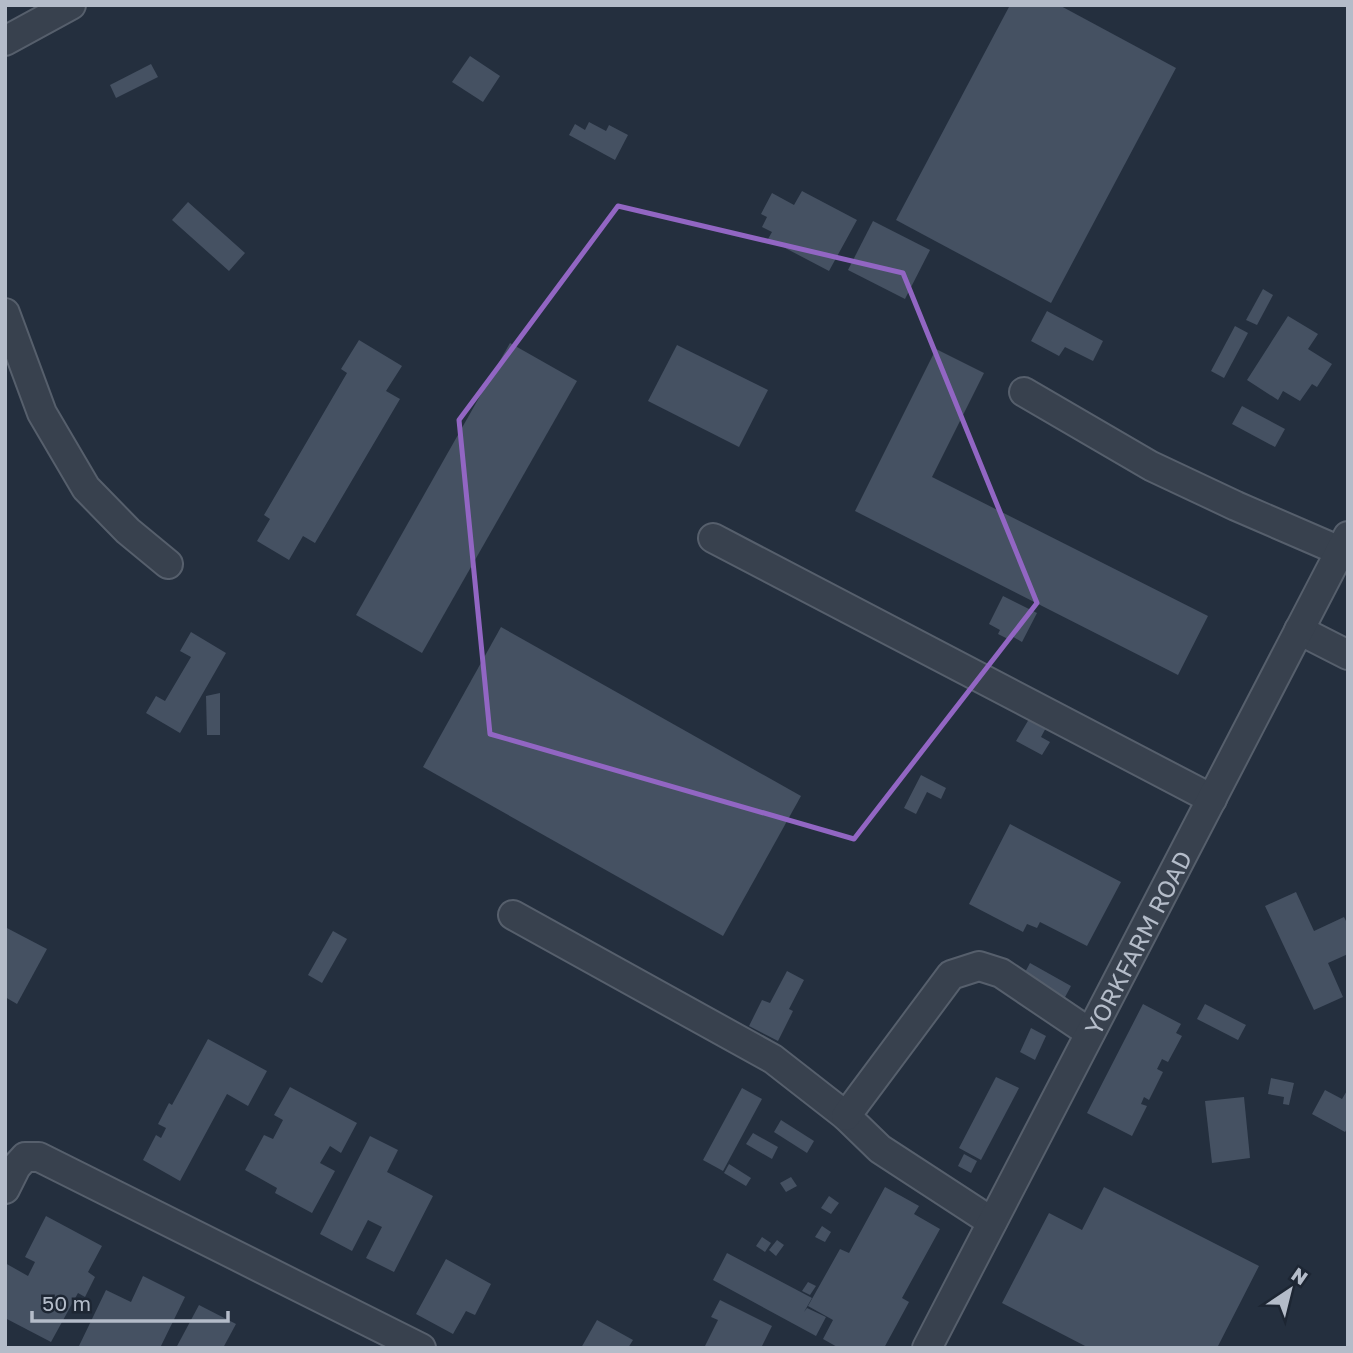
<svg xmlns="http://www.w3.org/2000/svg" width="1353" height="1353" font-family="'Golos Text',sans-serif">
  <rect width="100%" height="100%" fill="#242f3e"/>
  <g fill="#455162">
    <polygon points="1010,5 1059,5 1176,68 1051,303 896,220"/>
    <polygon points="470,56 500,76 483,102 452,82"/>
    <polygon points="151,64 158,77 116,98 110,85"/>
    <polygon points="589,122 606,131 609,125 628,135 615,160 569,135 575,124 585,130"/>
    <polygon points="802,191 857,220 829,271 768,239 772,232 762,227 767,217 761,214 772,193 794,205"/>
    <polygon points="188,202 245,253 229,271 172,220"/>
    <polygon points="873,221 930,250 905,299 848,270"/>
    <polygon points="1263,289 1273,295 1257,325 1246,320"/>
    <polygon points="1047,311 1103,341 1093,361 1065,347 1059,356 1031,341"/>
    <polygon points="1288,316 1318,334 1308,349 1332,364 1317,387 1312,384 1300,401 1283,391 1278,400 1247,380"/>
    <polygon points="1235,326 1248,333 1224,378 1211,371"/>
    <polygon points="359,340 402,366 386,391 400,399 315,543 303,536 289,560 257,541 270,519 264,515 347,373 341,369"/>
    <polygon points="510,343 577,381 422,653 356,615"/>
    <polygon points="677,345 768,390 739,447 648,401"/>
    <polygon points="936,349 984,373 932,477 1208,616 1178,675 855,511"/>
    <polygon points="1242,406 1285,429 1275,447 1232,424"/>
    <polygon points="1003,596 1037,613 1022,642 1010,635 1008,639 998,634 1000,630 989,624"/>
    <polygon points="501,627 801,796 723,936 423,767"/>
    <polygon points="191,632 226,653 180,733 146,713 156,696 165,701 191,657 180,651"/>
    <polygon points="220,693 220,735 207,735 206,696"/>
    <polygon points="1032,714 1048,724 1041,737 1050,742 1042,755 1016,741"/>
    <polygon points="921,775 946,788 941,799 927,792 916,814 904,808"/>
    <polygon points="1010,824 1121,882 1087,946 1040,922 1037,928 1027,924 1023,932 969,904"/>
    <polygon points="1296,892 1314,931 1344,917 1348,925 1348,954 1328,963 1343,997 1314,1010 1265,906"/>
    <polygon points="5,927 47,949 17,1004 5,997"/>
    <polygon points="333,931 347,939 322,983 308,975"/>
    <polygon points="1030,963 1071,986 1064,999 1023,976"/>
    <polygon points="787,971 804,980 789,1009 793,1011 778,1041 749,1026 762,1000 770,1003"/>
    <polygon points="1143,1004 1181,1024 1176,1033 1182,1036 1168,1062 1162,1059 1157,1069 1163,1072 1149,1100 1144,1097 1141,1104 1147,1106 1132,1136 1087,1113"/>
    <polygon points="1205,1004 1246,1025 1238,1040 1197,1019"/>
    <polygon points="1031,1028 1046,1036 1035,1060 1020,1052"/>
    <polygon points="208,1039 267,1071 248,1106 227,1094 180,1181 143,1160 156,1135 161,1138 166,1128 158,1124 169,1103 172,1105"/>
    <polygon points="996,1077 1019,1088 981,1160 959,1148"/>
    <polygon points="1271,1078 1294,1083 1289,1105 1283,1104 1284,1097 1268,1094"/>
    <polygon points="290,1087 357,1123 341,1153 330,1146 320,1163 335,1171 312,1213 275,1193 277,1188 245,1170 264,1135 273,1139 283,1120 274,1115"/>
    <polygon points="742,1088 762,1099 723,1171 703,1160"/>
    <polygon points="1348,1089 1348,1127 1345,1132 1312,1114 1325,1090 1342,1099"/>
    <polygon points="1244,1097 1250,1158 1212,1163 1205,1101"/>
    <polygon points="781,1120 814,1141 807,1153 774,1132"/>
    <polygon points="753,1133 778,1147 772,1159 746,1144"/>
    <polygon points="370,1136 398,1150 387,1172 433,1196 394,1272 366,1258 382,1227 368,1220 352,1251 320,1234"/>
    <polygon points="964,1154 977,1161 971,1173 958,1166"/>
    <polygon points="729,1164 751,1178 746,1186 724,1173"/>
    <polygon points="791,1177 797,1186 786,1192 780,1183"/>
    <polygon points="885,1187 919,1206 914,1214 940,1229 902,1298 909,1302 884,1348 839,1348 823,1339 833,1320 808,1306 840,1249 849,1253"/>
    <polygon points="1104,1187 1259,1266 1217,1348 1089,1348 1002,1303 1049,1213 1082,1230"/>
    <polygon points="829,1196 839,1203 831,1214 821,1208"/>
    <polygon points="46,1216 102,1246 88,1272 95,1277 85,1297 78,1293 51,1342 5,1318 5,1263 28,1276 35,1262 25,1257"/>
    <polygon points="822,1226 831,1232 825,1242 815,1237"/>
    <polygon points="762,1237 771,1243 765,1252 756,1246"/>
    <polygon points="777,1240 784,1245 776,1256 769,1250"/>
    <polygon points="727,1253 812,1298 804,1312 807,1308 826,1317 816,1336 713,1280"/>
    <polygon points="446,1259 491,1284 475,1315 466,1311 453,1334 416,1314"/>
    <polygon points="143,1276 185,1297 160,1348 78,1348 106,1290 131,1302"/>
    <polygon points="808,1282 816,1286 810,1295 802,1291"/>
    <polygon points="720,1300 772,1326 761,1348 704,1348 718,1320 711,1317"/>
    <polygon points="199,1305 236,1324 223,1348 176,1348"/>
    <polygon points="597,1320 633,1340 628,1348 581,1348"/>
  </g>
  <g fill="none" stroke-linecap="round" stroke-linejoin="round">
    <defs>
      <g id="minor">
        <polyline points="5,41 71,5"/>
        <polyline points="5,313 42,413 86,488 128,531 168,564"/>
        <polyline points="1024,392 1151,466 1236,506 1340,551"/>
        <polyline points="713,538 1212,799"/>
        <polyline points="1299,630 1348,655"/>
        <polyline points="513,915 773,1059 846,1116 880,1149 992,1222"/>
        <polyline points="846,1116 951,975 979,966 1001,973 1090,1033"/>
        <polyline points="5,1189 16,1167 25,1157 39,1157 421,1348"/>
        <path id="s1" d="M927,1348L1348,536"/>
      </g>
    </defs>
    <use href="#minor" stroke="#565f6c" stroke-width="32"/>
    <use href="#minor" stroke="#38414e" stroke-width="28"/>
  </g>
  <path fill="none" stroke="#9266c3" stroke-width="5" stroke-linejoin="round" d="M618,206L903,273L1037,603L854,839L490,734L459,420Z"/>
  <g text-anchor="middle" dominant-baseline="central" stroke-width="5" stroke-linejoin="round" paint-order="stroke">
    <g font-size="24" fill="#b4bcc9" stroke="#1d2633">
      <text stroke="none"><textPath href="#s1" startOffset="457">YORKFARM ROAD</textPath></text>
    </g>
  </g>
  <rect width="1353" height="1353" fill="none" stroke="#b4bcc9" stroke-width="14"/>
  <g transform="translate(1290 1290) rotate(35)" stroke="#1d2633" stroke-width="5" paint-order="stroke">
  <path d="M0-5L12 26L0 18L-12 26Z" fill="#b4bcc9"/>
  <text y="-10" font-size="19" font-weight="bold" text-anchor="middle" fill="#b4bcc9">N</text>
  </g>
  <path d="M32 1311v10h196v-10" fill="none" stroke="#b4bcc9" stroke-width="3.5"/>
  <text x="42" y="1311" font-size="21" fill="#b4bcc9" stroke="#1d2633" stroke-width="5" paint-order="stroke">50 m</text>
</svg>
